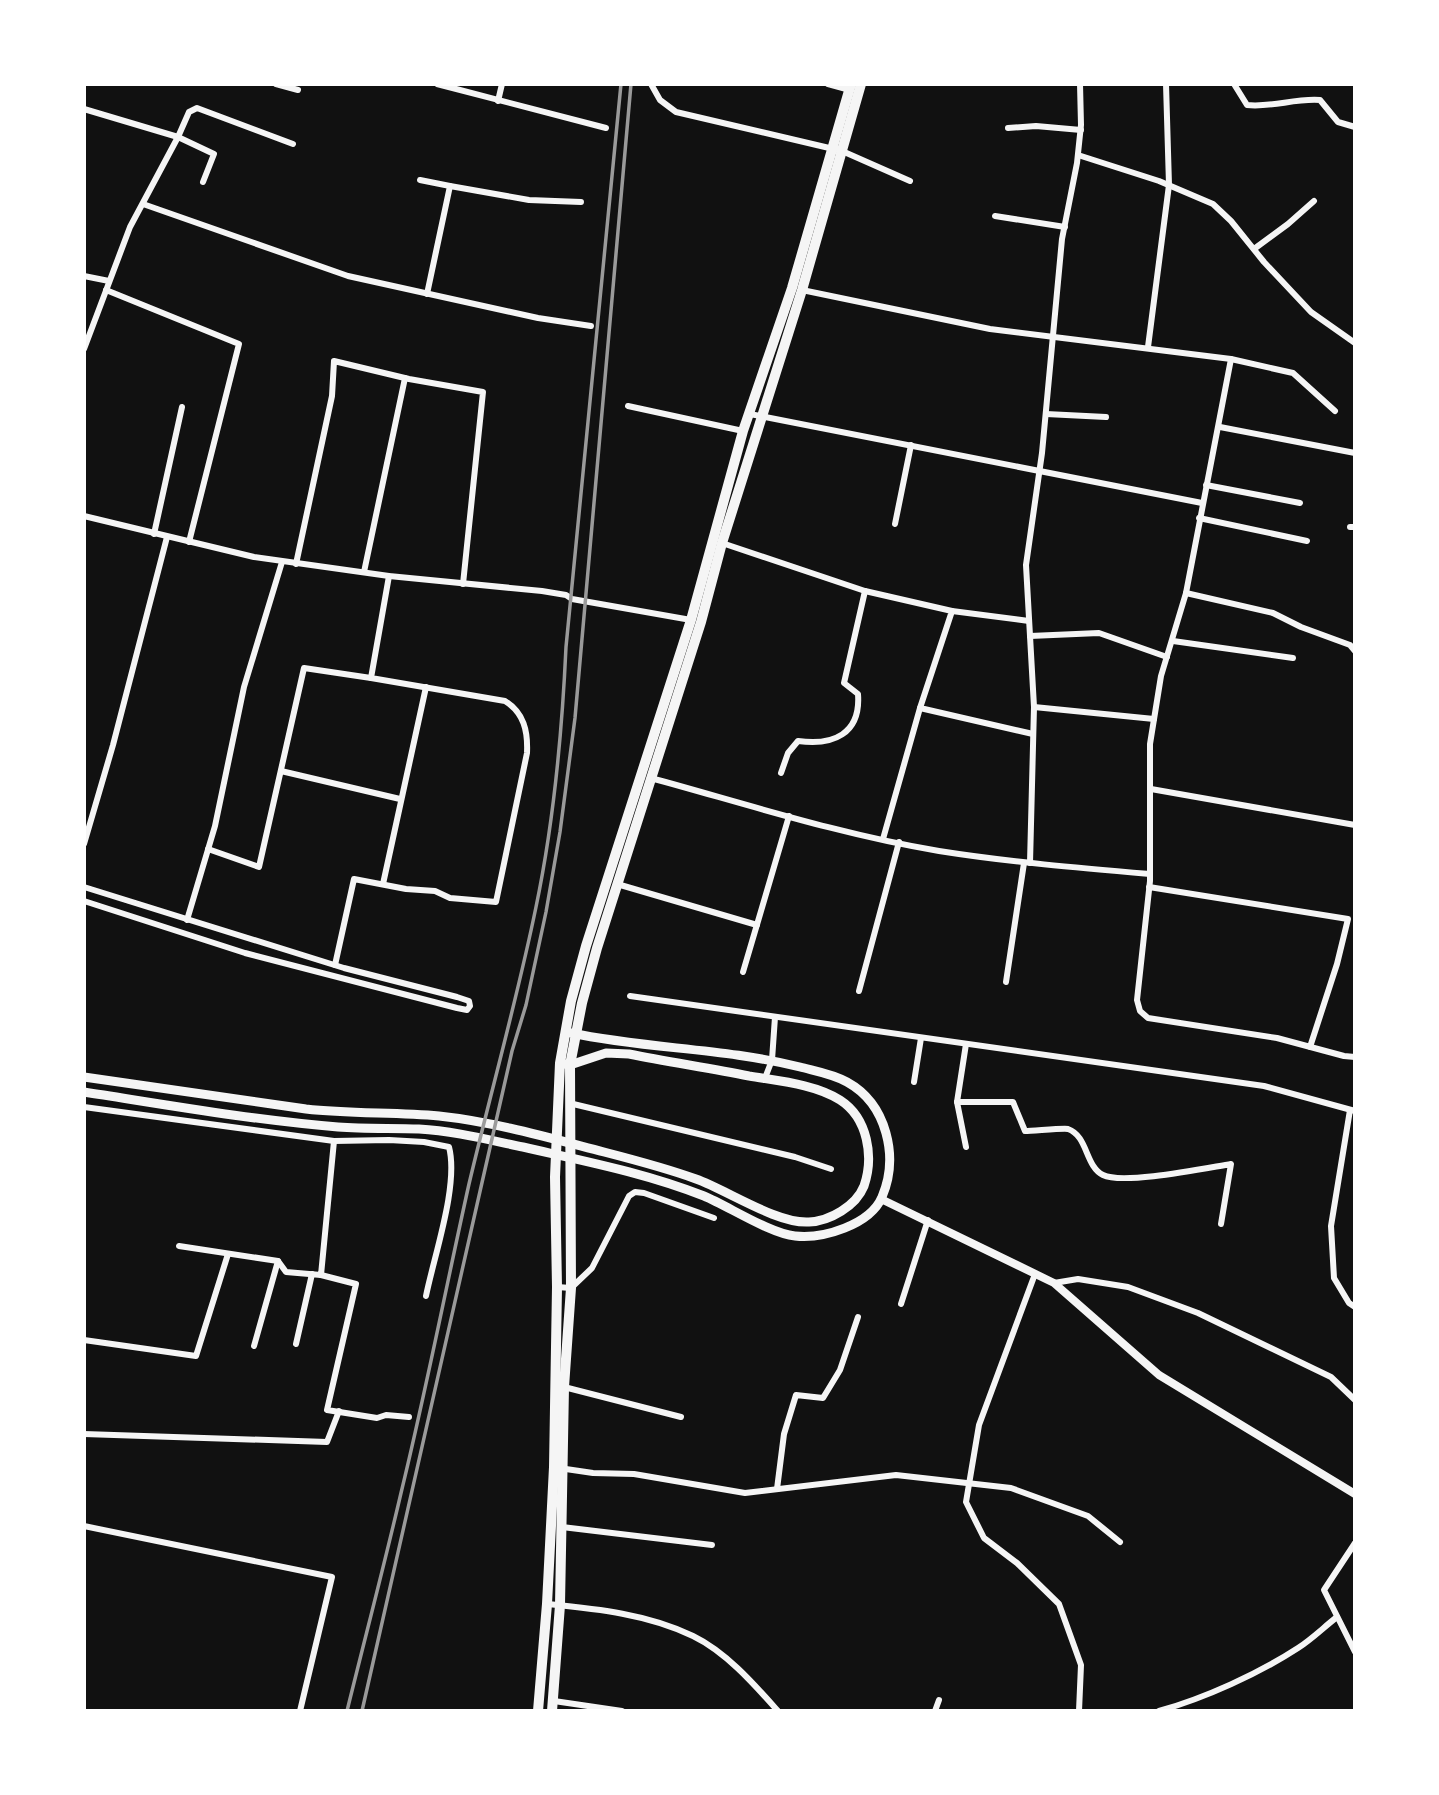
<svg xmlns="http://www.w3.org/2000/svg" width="1439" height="1795" font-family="'Titillium Web',sans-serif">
  <rect width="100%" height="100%" fill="#111"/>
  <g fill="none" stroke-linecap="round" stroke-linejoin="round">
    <g stroke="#f5f5f5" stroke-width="6">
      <polyline points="276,84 298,90"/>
      <polyline points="437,84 606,128"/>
      <polyline points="651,84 660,100 676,112 842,151 910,181"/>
      <polyline points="828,84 850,90"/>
      <path d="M1234,84L1247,105C1271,108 1295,98 1320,100L1338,122L1355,127"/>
      <polyline points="498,101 502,84"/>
      <polyline points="84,109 178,137 214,154 203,182"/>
      <polyline points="1008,128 1036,126 1081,130"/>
      <polyline points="1078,155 1159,181 1213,204 1231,221 1264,262 1311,312 1355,343"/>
      <polyline points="420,180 450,186 427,294"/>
      <polyline points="450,186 529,200 581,202"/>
      <polyline points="143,204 348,276 538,318 591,326"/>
      <polyline points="995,216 1065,227"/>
      <polyline points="1254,249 1288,224 1314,201"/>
      <polyline points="84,276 109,281"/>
      <polyline points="106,290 239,344 189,542"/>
      <polyline points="802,290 990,329 1231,359 1293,373 1335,411"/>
      <polyline points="1148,347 1169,185 1166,84"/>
      <polyline points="84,349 130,227 178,137 189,112 197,108 293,144"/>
      <polyline points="1231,359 1186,593 1161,676 1150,744 1150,881 1137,1000 1140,1011 1148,1018 1277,1038 1344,1056 1355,1057"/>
      <polyline points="628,406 743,431"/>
      <polyline points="750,414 1202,503"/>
      <polyline points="1046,414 1106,417"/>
      <polyline points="1220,427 1355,453"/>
      <polyline points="1206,485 1300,503"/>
      <polyline points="84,516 254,557 389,576 542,591 566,595 572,599 691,620"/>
      <polyline points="1199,518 1307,541"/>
      <polyline points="895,524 911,445"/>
      <polyline points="1350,527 1355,527"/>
      <polyline points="154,534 182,407"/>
      <polyline points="722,543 865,591 952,611 920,708 1033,734"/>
      <polyline points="296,564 332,396 334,361 409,379 483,392 463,584"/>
      <polyline points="364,572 405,378"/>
      <polyline points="1186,593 1273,613 1301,627 1350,645 1355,651"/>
      <polyline points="952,611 1029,621"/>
      <polyline points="1030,636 1099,633 1167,657"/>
      <polyline points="1173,641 1293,658"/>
      <polyline points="1034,707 1154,719"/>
      <polyline points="281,771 400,799"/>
      <path d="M781,773L788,753L798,741C833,746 861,734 858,694L844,683L865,591"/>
      <path d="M651,778C746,804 842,835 939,851C1009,862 1079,868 1150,874"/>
      <polyline points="1151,789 1355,825"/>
      <polyline points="883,839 920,708"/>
      <polyline points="84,844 113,745 167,537"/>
      <polyline points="208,849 259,867 304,668 371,678"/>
      <polyline points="1030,863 1034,707 1026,565 1042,453 1062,239 1077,163 1081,125 1080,84"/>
      <polyline points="383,884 426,687"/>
      <polyline points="617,884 757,925"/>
      <polyline points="84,887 344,968 457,997 469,1001 470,1006 467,1010 457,1008 245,953 84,901"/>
      <polyline points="1149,887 1348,919 1337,964 1310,1047"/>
      <polyline points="187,920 215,826 244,687 282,562"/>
      <path d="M335,965L354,879L406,889L435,891L450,898L496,902L527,753C528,731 524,713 505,701L371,678L389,576"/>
      <polyline points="743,972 789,816"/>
      <polyline points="1006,982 1024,863"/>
      <polyline points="859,991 899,842"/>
      <polyline points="630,996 1264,1086 1355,1111"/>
      <path d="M966,1044L957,1102H1013L1025,1131C1033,1131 1063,1128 1068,1129C1088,1136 1085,1166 1103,1175C1123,1185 1206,1168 1231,1164L1221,1224"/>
      <polyline points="765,1078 772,1060 775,1017"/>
      <polyline points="914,1082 921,1038"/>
      <polyline points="957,1102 966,1147"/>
      <polyline points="569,1103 795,1157 831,1169"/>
      <path d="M84,1107L334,1141L389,1140L424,1142L449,1147C459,1185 434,1256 426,1296"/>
      <polyline points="1350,1110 1331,1226 1334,1278 1349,1303 1355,1307"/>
      <polyline points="179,1246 278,1261 286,1272 321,1275 334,1141"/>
      <polyline points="1035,1274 979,1425 966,1502 984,1538 1017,1563 1059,1604 1081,1665 1079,1711"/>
      <polyline points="321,1275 356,1284 327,1410 377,1418 386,1415 409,1417"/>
      <polyline points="1054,1283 1078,1279 1128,1287 1198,1313 1331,1377 1355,1400"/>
      <polyline points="557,1287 571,1288 592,1268 629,1196 635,1192 644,1193 714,1218"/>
      <polyline points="901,1304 928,1220"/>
      <polyline points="84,1340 196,1356 228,1254"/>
      <polyline points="296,1344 312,1274"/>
      <polyline points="254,1346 278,1261"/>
      <polyline points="564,1387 681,1417"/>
      <polyline points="84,1434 327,1442 339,1411"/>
      <polyline points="559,1468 593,1473 634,1474 745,1493 896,1475 1011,1488 1088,1516 1120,1542"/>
      <polyline points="777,1489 784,1434 796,1395 823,1398 840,1370 858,1317"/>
      <polyline points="84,1526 332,1577 300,1711"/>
      <polyline points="562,1527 712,1545"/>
      <polyline points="1355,1543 1324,1590 1355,1652"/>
      <path d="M547,1604C597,1609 648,1614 693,1636C726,1652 754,1684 778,1711"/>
      <polyline points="554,1701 622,1711"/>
      <polyline points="935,1711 939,1700"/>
      <path d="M1159,1711C1205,1698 1258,1674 1298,1648C1312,1639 1324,1627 1337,1617"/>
    </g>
    <polyline stroke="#f5f5f5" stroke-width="8" points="881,1199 1054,1283 1159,1375 1355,1494"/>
    <g stroke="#f5f5f5" stroke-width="9">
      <path d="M84,1077L306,1109C350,1114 395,1112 439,1116C495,1122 550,1138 604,1152C635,1160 666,1168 696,1179C727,1190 777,1224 809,1222C830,1221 856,1206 864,1186C874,1157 868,1118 840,1100C815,1084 778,1081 749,1076C709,1068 669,1062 629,1054L606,1053L570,1065L565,1064"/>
      <path d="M84,1092C168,1105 253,1120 338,1127C365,1129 392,1128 419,1129C454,1131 489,1140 523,1147C584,1161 646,1173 704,1196C728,1206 771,1234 795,1236C823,1239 870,1225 882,1197C899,1157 887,1104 847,1082C833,1074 815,1071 800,1067C725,1048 647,1049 571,1033"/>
    </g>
    <g stroke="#f5f5f5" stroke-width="10">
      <polyline points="538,1711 547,1604 554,1467 557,1287 555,1177 560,1063 571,1001 586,946 691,620 743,431 792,288 851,84"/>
      <polyline points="552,1711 560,1605 564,1387 571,1288 570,1065 582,1003 597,948 701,622 722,543 802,290 861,84"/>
    </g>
    <g stroke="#9a9a9a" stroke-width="3.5">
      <path d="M347,1711C365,1638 384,1566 401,1493C426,1391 446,1287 469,1184C491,1091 517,1000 536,907C554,821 562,734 566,647L621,84"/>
      <polyline points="362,1711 481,1187 512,1051 526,1005 546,912 560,832 575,718 631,84"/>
    </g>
  </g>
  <rect width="1439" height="1795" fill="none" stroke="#ffffff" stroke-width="172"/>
</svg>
